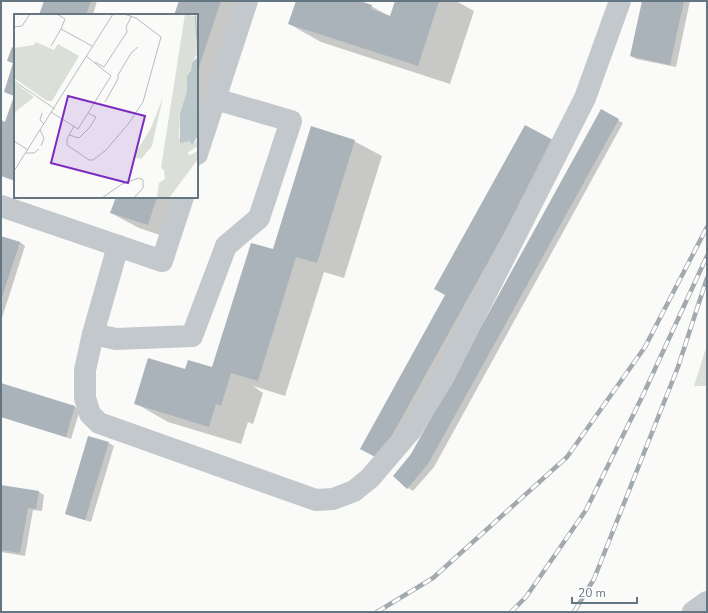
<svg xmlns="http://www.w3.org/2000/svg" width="708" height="613" font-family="'Nunito Sans',sans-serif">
  <rect width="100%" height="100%" fill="#fafaf8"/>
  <polygon fill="#dadfd7" points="707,345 707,386 694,386"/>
  <g fill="#0003">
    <polygon points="45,1 97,1 93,15 41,15"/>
    <polygon points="180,1 253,1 197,173 197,15 175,15"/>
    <polygon points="297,1 356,1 371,6 391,17 396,1 456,1 474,11 450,84 321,42 289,24"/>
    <polygon points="643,1 690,1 676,67 636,59 631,56"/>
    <polygon points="602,111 623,123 434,467 413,491 408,488"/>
    <polygon points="354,141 382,156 344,278 324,272 285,396 253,386 263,393 253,424 248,422 241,444 168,422 135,403 186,371 218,370 273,250"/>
    <polygon points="559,145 385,462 361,448 446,295"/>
    <polygon points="117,197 189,197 175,240 139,228 111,213"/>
    <polygon points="1,237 20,242 25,246 1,321"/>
    <polygon points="1,384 75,407 80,410 71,439 1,417"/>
    <polygon points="109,443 114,446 91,522 71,516 66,513"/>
    <polygon points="1,486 39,492 44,495 42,511 33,510 25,556 1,552"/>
  </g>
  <g fill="#aab3b9">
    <polygon points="44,1 91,1 86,15 39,15"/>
    <polygon points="179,1 221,1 197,73 197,15 174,15"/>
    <polygon points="296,1 360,1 372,5 371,9 390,16 395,1 439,1 418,66 288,24"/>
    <polygon points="642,1 684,1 670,65 630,56"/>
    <polygon points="12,47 15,48 15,181 1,176 2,170 1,169 1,120 5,122 14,96 4,92 13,63 7,61"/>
    <polygon points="601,109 619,119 428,464 407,489 393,476 411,454"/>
    <polygon points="525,125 555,141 379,459 360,449 445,295 434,289"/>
    <polygon points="311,126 355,140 317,263 296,257 258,381 231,373 221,406 216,404 209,427 134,404 148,358 185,369 188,360 212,367 251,243 273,249"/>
    <polygon points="116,197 157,197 148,225 110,213"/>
    <polygon points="1,236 20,242 1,300"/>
    <polygon points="1,383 75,406 66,437 1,417"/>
    <polygon points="88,436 109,442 85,520 65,514"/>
    <polygon points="1,485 39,491 36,509 28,508 20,553 1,550"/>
  </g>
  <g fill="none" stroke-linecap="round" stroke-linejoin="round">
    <g stroke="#c3c8cc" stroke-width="22">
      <polyline points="197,154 247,1"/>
      <polyline points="1,206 162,261 183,197"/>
      <polyline points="118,246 93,334 85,370 85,398 90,414 99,423 316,500 333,499 354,491 370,478 411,430 443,378 585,98 620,1"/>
      <polyline points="93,334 116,339 192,336 226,246 259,218 291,121 215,99"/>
      <polyline points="693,612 707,602"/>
    </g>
    <defs>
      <g id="rail">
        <polyline points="377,612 433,578 567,457 645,347 707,227"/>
        <polyline points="511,612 526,597 586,510 643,395 707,256"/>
        <polyline points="574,612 594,579 678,367 707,278"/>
      </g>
    </defs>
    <use href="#rail" stroke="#a2aab0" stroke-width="4.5"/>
    <use href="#rail" stroke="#fff" stroke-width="3" stroke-dasharray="9" stroke-linecap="butt"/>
  </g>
  <g transform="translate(14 14)">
    <rect width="184" height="184" fill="#fafaf8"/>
    <path d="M171,0L184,3V39L178,48L177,57L173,62V77L166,99L165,124L182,128L184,123V132L173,139L176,141L184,137V145L155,184H143L145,169L151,165L150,156L147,154ZM22,28L40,36L44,30L65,42L38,87H33L0,64V34L20,31ZM0,68L20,83L0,99ZM149,83L138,132L127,145L119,143L137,114Z" fill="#dadfd7"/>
    <path d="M184,43V122L178,131L176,127L166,129V99L173,77V62L177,57L178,48Z" fill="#bbc7cb"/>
    <path fill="none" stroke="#b5bdc2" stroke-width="1" d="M43,0L51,5L47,15M181,0L184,36M0,13L8,12L16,0M37,32L47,15L78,32M81,48L90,53L113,18L112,13L117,3M0,67L41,95M91,88L104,65V61L117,39L124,33M37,98L64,115L97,62L72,42M28,99L26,106L30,110M60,112L53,125V131L75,146H79L92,136L115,109L129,88L147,23L122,4L110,0M26,116L30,124L27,132M55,121L65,124L76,113L82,103L74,99M0,127L14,136M12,139H20L25,135M0,157L99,0M88,184L108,170L125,164L129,166V174L120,184"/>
    <path fill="#7b2cbf" fill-opacity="0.15" stroke="#7b2cbf" stroke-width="2" d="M54,82L131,102L114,169L37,149Z"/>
    <rect width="184" height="184" fill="none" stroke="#657683" stroke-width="2"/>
  </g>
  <rect width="708" height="613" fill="none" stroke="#657683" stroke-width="4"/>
  <path d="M572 597v6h65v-6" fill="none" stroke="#657683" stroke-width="2"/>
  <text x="578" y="597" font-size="12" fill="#657683" stroke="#ffffff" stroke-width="3" paint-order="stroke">20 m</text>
</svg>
